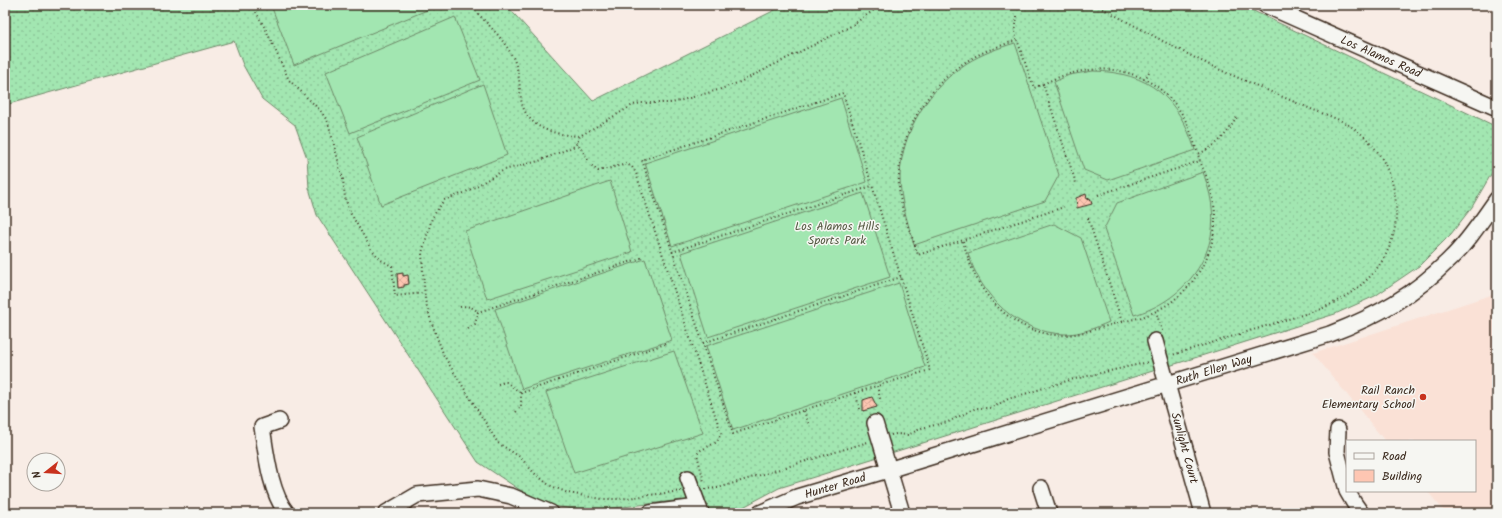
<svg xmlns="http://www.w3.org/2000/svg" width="1502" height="518" font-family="Kalam,sans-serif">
  <defs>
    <pattern id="grass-dots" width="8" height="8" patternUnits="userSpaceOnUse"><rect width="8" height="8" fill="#a2e6b1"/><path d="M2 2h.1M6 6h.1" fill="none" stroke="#8cc598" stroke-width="1.8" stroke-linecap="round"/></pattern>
    <pattern id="building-cross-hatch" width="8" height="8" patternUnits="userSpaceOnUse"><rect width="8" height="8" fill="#fec6b2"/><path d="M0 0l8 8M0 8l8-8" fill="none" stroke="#dbaa99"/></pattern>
  </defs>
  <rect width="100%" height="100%" fill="#f8ece5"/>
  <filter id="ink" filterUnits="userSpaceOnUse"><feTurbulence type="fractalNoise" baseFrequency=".025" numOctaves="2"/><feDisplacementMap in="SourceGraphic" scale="8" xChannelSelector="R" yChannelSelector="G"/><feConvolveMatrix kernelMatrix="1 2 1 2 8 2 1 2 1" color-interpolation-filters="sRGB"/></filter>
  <g filter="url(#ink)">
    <polygon fill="#fae1d6" points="1497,293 1497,513 1446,513 1427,491 1475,491 1475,441 1385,441 1313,353"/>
    <polygon fill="url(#grass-dots)" stroke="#6e8868" points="5,5 506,5 593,101 785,5 1241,5 1497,127 1497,164 1472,207 1451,234 1419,266 1375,296 1335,314 779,488 732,513 688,513 682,500 589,511 552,506 520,490 478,462 317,215 309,188 307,158 295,125 262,99 243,65 234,41 5,105"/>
    <g fill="#a2e6b1" stroke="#6e8868">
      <polygon points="281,5 431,5 432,8 294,65 272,8"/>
      <polygon points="455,17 480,80 350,133 326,72"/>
      <path d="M1015,43L1059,175L1045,201L914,245C908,223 900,200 900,177C901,131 930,87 967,63C982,54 998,48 1015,43Z"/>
      <path d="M1093,71C1150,72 1178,98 1195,150L1108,180L1084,170L1054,82L1069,75Z"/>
      <polygon points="483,84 507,155 381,205 357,137"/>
      <polygon points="841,98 867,182 672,246 645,163"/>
      <path d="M1203,172C1207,184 1211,196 1212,208C1218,259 1181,302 1134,315L1104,229L1117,203Z"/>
      <polygon points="610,181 632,252 487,299 465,231"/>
      <polygon points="863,193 890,277 708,337 681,253"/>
      <path d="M1054,224L1081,238L1109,322C1095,328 1081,334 1065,334C1017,333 981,296 968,253Z"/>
      <polygon points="645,259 672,340 522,389 495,309"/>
      <polygon points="899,283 925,367 733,430 706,346"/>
      <polygon points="674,351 703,433 574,473 546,392"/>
    </g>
    <g fill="url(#building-cross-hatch)" stroke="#3b2a1e">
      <polygon points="1086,194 1087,199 1090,198 1092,204 1077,208 1076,198"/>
      <polygon points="403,273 403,276 408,275 409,284 404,285 404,287 398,288 397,274"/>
      <polygon points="872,397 877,407 863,411 863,400"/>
    </g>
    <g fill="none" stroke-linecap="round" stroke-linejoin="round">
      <defs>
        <g id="minor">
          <path id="s1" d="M1265,5L1497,108"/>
          <path id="s2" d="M1155,341L1203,513"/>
          <path d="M279,421L262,427C266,452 270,493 287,513"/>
          <polyline points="875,423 902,513"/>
          <polyline points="1338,430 1337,452 1347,490"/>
          <polyline points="688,478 701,513"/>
          <polyline points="1041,488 1049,513"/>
          <polyline points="1347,491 1354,503 1361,513"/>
          <polyline points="386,513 417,495 478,489 511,496 551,513"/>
          <polyline points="650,513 698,507"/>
          <path id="s3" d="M760,513L797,497L888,470L1330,334C1377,316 1414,295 1450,259C1468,242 1482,220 1497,199"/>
        </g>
      </defs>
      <use href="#minor" stroke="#3b2a1e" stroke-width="18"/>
      <g stroke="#3b2a1e" stroke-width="2" stroke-dasharray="1 3" stroke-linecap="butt">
        <polyline points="252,5 266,30 289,80 320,110 328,122 343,179 345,198 351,214 371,249 381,260 392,266 395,296 424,293"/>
        <path d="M470,5C485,22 505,39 514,60C520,73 519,85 521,99C526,129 555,135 580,136"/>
        <path d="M1095,5C1139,27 1182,53 1227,73C1255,85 1283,97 1311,109C1324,114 1340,119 1352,127C1395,155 1410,218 1382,261C1368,284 1345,298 1321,309L1172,355"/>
        <polyline points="1017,16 1015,34 1034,88 1043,84 1076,183"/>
        <path d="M1017,40C1000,46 983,51 967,61C926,87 896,138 899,188C900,209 912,235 918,255L1064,207"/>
        <polyline points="1145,80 1149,72"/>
        <path d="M1043,84C1093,59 1150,64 1182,114C1190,127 1193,140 1198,154"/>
        <polyline points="577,142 591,165 598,171 627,164 632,167 636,173 721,433 717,442 701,450 697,454 704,482"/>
        <path d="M1098,195L1200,161L1198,154C1218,146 1228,133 1238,115"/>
        <path d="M1088,218L1122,322C1133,319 1145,317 1154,312C1194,294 1221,247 1214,205C1212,190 1206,175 1200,161"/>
        <path d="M963,241C967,255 971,268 978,281C995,313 1031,338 1068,335C1087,333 1104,326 1122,322"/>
        <polyline points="672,252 872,186"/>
        <path d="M460,307C467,305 473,307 478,312"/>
        <polyline points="1156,311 1162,331"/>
        <polyline points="468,329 475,324 478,312 644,257"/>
        <polyline points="703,343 901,277"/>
        <polyline points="498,384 506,382 521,393"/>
        <polyline points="855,393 733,434 642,160 843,93 930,370 877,386"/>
        <polyline points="860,409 855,393 877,386 881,402"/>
        <polyline points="804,411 809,425"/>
        <polyline points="516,412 521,406 521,393 671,342"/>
        <polyline points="891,435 896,434 908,435 922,428 948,422 976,408 992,408 1008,399 1070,380 1149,362"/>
        <polyline points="705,489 718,488 868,442"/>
        <polyline points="681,491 619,499 602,499 568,493 549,485 534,473 520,457 498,443 444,356 431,321 425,300 422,253 432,218 444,200 464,193 504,170 539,161 575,146 580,136 633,105 641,103 672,103 718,90 740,82 851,26 881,5"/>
      </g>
      <use href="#minor" stroke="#f6f6f2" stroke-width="15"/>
    </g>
  </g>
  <circle fill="#c8321e" stroke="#f6f6f2" stroke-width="1.5" cx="1423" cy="397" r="4"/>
  <g text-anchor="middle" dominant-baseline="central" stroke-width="3" stroke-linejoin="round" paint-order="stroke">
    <g font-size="12" fill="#3b2a1e" stroke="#f6f6f2">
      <text stroke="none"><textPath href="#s1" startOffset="127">Los Alamos Road</textPath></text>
      <text stroke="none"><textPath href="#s3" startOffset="476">Ruth Ellen Way</textPath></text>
      <text stroke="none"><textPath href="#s2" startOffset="111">Sunlight Court</textPath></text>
      <text stroke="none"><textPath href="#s3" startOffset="80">Hunter Road</textPath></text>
    </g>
    <g font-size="12" fill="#555943" stroke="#f6f6f2">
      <text x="837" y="226">Los Alamos Hills<tspan x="837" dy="14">Sports Park</tspan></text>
    </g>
    <g font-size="12" fill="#3b2a1e" stroke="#f6f6f2" text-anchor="end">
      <text x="1415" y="390">Rail Ranch<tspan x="1415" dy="14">Elementary School</tspan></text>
    </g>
  </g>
  <rect width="1502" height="518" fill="none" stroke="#f6f6f2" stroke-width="20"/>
  <rect x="10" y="10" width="1482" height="498" fill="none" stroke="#3b2a1e" stroke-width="1.5" filter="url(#ink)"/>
  <rect x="1346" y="440" width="130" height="52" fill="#f6f6f2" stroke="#aba49d"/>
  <rect x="1354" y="453" width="20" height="6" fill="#f6f6f2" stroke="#aba49d"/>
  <text x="1382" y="460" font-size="12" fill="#3b2a1e">Road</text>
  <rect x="1354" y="470" width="20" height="12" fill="#fec6b2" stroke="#aba49d"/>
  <text x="1382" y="480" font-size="12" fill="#3b2a1e">Building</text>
  <g transform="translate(46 472) rotate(253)"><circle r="19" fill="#f6f6f2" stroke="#aba49d"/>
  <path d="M0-3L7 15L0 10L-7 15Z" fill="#c8321e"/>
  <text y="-6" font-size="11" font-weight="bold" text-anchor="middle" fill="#3b2a1e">N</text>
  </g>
</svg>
